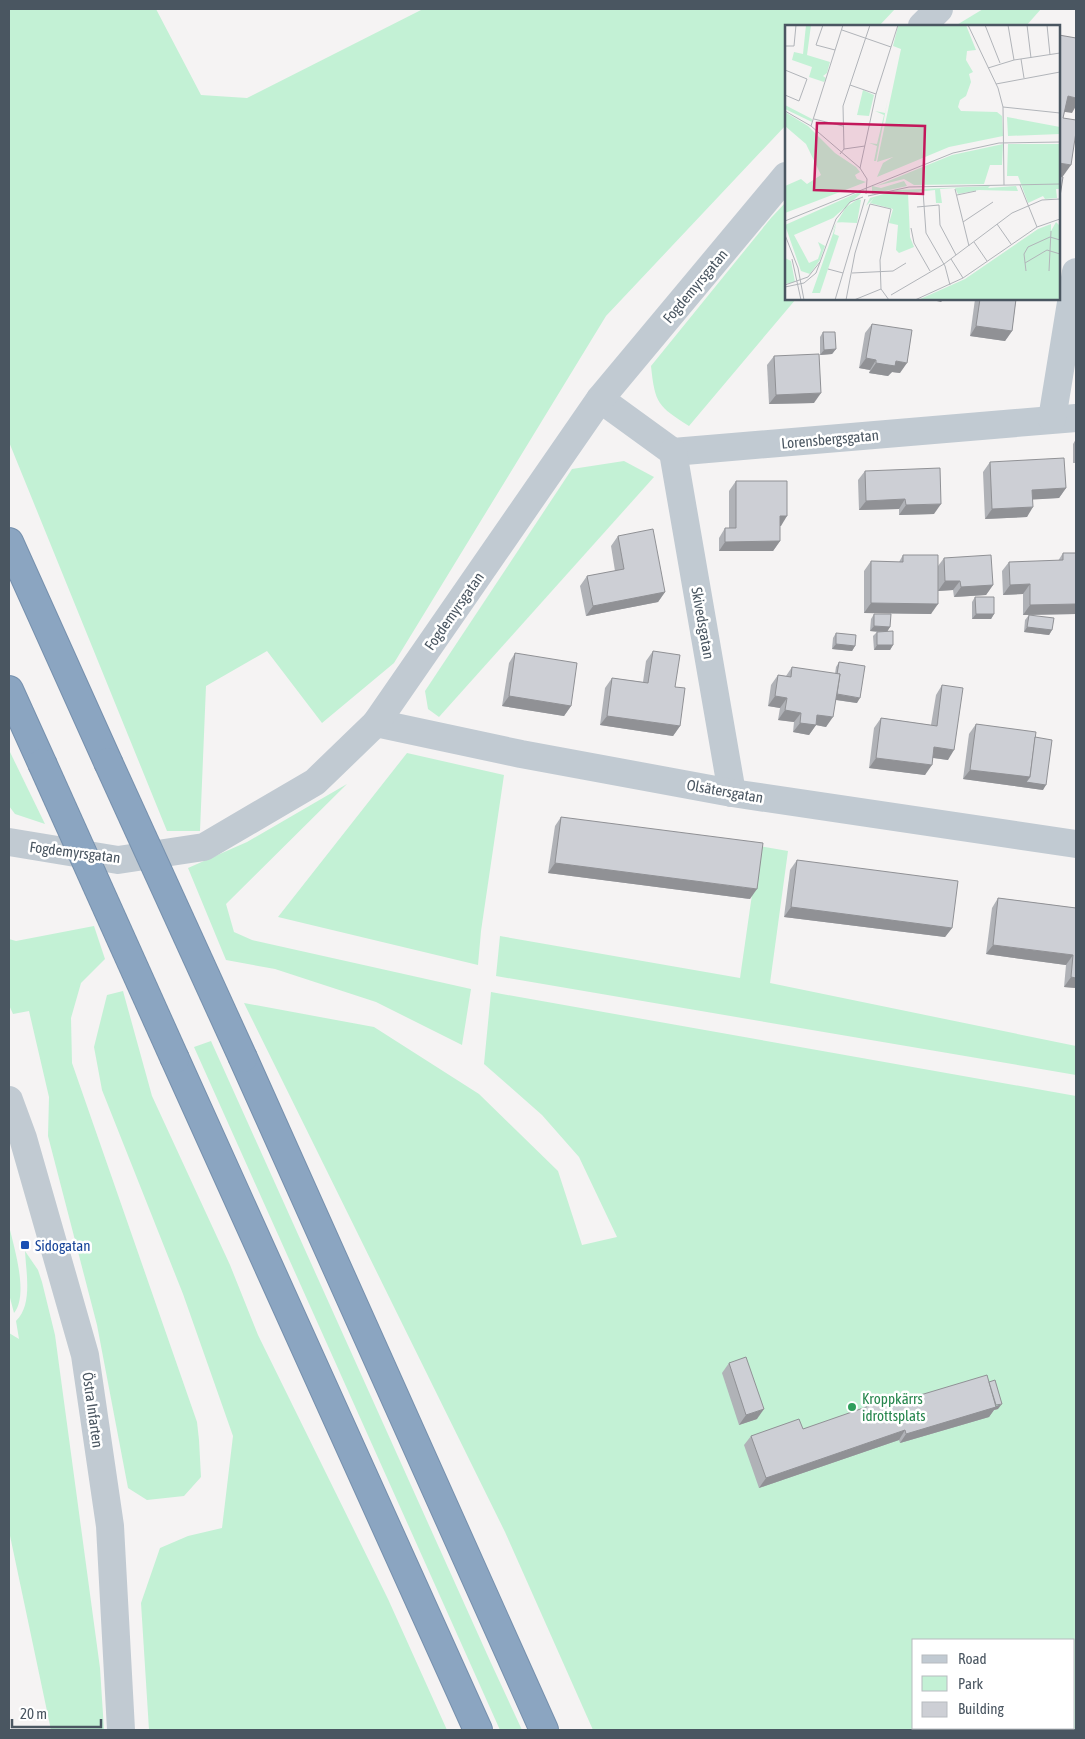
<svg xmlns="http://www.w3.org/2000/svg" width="1085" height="1739" font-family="'Asap Condensed',sans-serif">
  <rect width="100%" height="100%" fill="#f5f3f3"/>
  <g fill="#c3f1d5" fill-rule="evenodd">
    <polygon points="9,9 156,9 201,95 247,98 423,9 895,9 879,26 786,26 786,125 606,316 394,663 322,723 267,651 206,686 200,831 167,831 9,442"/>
    <polygon points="983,9 1041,9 1026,26 955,26"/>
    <path d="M786,202V299H796L689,426C658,406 655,404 651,366L771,218Z"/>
    <polygon points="624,461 654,477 439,717 428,709 425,691 572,469"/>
    <polygon points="9,750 45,824 15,814 9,806"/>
    <polygon points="407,753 504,775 481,931 478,965 278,917"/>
    <polygon points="347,784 226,904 234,932 252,940 471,989 462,1045 376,1002 275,969 226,960 188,868 247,842"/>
    <polygon points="759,846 788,851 770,983 1076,1046 1076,1075 496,976 500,936 740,978"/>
    <polygon points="94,926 105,959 81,983 71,1018 72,1063 197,1422 199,1440 201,1477 184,1496 147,1500 128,1488 97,1325 48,1136 49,1097 29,1011 13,1014 9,1005 9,939 16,941"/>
    <polygon points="123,991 152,1096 230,1265 258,1335 388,1599 447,1730 149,1730 141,1603 160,1548 188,1536 222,1528 233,1436 183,1294 102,1090 94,1047 107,995"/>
    <path d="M491,992L1076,1096V1730H593L505,1532L244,1003L374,1027L479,1094L558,1171L582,1245L617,1237L579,1157L542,1115L484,1064ZM914,1640H1074V1728H914Z"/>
    <polygon points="211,1041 491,1663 522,1730 500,1730 194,1047"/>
    <path d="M9,1226C14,1247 29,1295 14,1313L9,1294Z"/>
    <path d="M25,1251L38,1270L42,1282L55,1335L100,1668L104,1730H51L9,1531V1333L19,1339L16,1321C33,1305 26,1272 25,1251Z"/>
  </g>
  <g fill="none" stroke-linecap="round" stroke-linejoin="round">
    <defs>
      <g id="motorway">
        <polyline points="9,542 108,762"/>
        <polyline points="9,690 42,763"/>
        <polyline points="243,1058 544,1730"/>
        <polyline points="175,1059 478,1730"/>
      </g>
    </defs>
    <use href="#motorway" stroke="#7690ad" stroke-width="30"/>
    <g stroke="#c1cad2" stroke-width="28">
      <polyline points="600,399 673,452 1076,418"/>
      <polyline points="1052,419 1076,272"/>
      <polyline points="673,452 732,793"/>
      <polyline points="376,723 521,754 732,793 1076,844"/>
    </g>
    <g stroke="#c1cad2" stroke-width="28">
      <polyline points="922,26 939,9"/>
      <polyline points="9,842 118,860 204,847 315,782 376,723 600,399 786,176"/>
      <polyline points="9,1100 23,1138 85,1355 110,1526 121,1730"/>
    </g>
    <use href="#motorway" stroke="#8ba5c1" stroke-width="28"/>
    <defs>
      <g id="motorway-bridge">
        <polyline points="108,762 243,1058"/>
        <polyline points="42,763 175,1059"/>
      </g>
    </defs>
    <use href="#motorway-bridge" stroke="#7690ad" stroke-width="30" stroke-linecap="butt"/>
    <use href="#motorway-bridge" stroke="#8ba5c1" stroke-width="28"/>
  </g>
  <g fill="#b0b2b7">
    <polygon points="975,299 1016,299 1012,331 1005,341 970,336"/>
    <polygon points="872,324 900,373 892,372 888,376 869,373 870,370 859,368 865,333"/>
    <polygon points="823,332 836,349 832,354 820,355 820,337"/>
    <polygon points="774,356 814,403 769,404 767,365"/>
    <polygon points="1076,439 1076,463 1073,463 1073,444"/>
    <polygon points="990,462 1066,488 1059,498 1033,499 1027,517 985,519 983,472"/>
    <polygon points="865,471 934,514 899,515 899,509 859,510 858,480"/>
    <polygon points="736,481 781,526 780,526 780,541 773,551 719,551 719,538 725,528 729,528 729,491"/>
    <polygon points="618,536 665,592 658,602 586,616 580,586 587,576 615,571 611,546"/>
    <polygon points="1063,553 1076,553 1076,614 1023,615 1023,594 1003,595 1002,571 1009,562 1058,561"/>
    <polygon points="903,555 938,566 944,558 993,585 986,595 954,597 953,590 938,591 931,614 864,613 864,571 871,561 899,562"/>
    <polygon points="975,597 994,614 991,619 972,619 972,602"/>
    <polygon points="874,614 890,627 887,631 893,645 890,650 874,650 873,636 877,632 870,631 871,619"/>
    <polygon points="1029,615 1052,630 1049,635 1024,632 1025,620"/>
    <polygon points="836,633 855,646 852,651 832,649 833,638"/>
    <polygon points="653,651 680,726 673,736 600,725 605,688 612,678 643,682 646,661"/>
    <polygon points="515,653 571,706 564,716 502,706 509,663"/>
    <polygon points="839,662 857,703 836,700 826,727 816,725 809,735 793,732 794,722 778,720 780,708 768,706 771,685 778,675 786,676 792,667 835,674 836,667"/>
    <polygon points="942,685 948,760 933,758 925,775 869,768 874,728 881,718 931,725 936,695"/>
    <polygon points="976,724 1035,737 1043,790 963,779 969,734"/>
    <polygon points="561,817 750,899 548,873 555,826"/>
    <polygon points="797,860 952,928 945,937 784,917 790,870"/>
    <polygon points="998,898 1076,908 1076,988 1064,987 1066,965 986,954 992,908"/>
    <polygon points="729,1363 757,1419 739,1425 722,1373"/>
    <polygon points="897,1402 998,1409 994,1410 989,1417 900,1443 899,1440 759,1488 744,1445 751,1436 803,1429"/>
  </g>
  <g fill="#909195">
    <polygon points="1068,96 1076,98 1076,106 1072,113 1059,111"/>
    <polygon points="1059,163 1071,165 1061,179 1059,179"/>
    <polygon points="928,299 944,299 941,302"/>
    <polygon points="976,326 1012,331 1005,341 970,336"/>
    <polygon points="836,349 832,354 820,355 824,350"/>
    <polygon points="866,358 876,360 870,370 859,368"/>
    <polygon points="896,361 907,363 900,373 892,372 888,376 869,373 876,363"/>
    <polygon points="821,393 814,403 769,404 776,395"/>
    <polygon points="1066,488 1059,498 1026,500 1032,490"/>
    <polygon points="905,499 899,509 859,510 866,501"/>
    <polygon points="941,504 934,514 899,515 906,505"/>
    <polygon points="1033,507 1027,517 985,519 992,509"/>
    <polygon points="780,516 787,516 781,526 773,526"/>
    <polygon points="780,541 773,551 719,551 725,542"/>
    <polygon points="945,581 960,581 953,590 938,591"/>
    <polygon points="1030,584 1023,594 1003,595 1010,585"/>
    <polygon points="993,585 986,595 954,597 961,587"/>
    <polygon points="665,592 658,602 586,616 593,606"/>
    <polygon points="871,603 938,604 931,614 864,613"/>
    <polygon points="1076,604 1076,614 1023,615 1030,605"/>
    <polygon points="976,614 994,614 991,619 972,619"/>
    <polygon points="874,626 890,627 887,632 870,631"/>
    <polygon points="1027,627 1052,630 1049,635 1024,632"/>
    <polygon points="836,644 855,646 852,651 832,649"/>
    <polygon points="877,645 893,645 890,650 874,650"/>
    <polygon points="834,694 860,698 857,703 830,699"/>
    <polygon points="509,696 571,706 564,716 502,706"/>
    <polygon points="775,696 787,698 780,708 768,706"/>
    <polygon points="785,710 801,713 794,722 778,720"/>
    <polygon points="817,715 833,717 826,727 816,725 809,735 793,732 800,723"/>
    <polygon points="607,716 680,726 673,736 600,725"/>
    <polygon points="934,747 954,750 948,760 927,757"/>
    <polygon points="876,758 932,765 925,775 869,768"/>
    <polygon points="970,770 1030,777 1046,785 1043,790 963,779"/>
    <polygon points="555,863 757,889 750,899 548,873"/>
    <polygon points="791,907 952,928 945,937 784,917"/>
    <polygon points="993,945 1073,955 1066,965 986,954"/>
    <polygon points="1071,977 1076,978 1076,988 1064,987"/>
    <polygon points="1002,1404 998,1409 994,1410 989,1417 900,1443 906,1434"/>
    <polygon points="764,1409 757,1419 739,1425 746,1415"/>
    <polygon points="905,1430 899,1440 759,1488 766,1478"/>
  </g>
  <g fill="#cdcfd5" stroke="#909195">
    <polygon points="1059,35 1076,38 1076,98 1068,96 1063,118 1076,120 1076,132 1071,165 1059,163"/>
    <polygon points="1059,176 1063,177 1059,203"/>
    <polygon points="980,299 1016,299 1012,331 976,326"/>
    <polygon points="872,324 912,330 907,363 896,361 895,366 876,363 876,360 866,358"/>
    <polygon points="823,332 835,332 836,349 824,350"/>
    <polygon points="819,354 821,393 776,395 774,356"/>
    <polygon points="1064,458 1066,488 1032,490 1033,507 992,509 990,462"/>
    <polygon points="940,468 941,504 906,505 905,499 866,501 865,471"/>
    <polygon points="736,481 787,481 787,516 780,516 780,541 725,542 725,528 736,528"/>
    <polygon points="653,529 665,592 593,606 587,576 624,569 618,536"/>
    <polygon points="1063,553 1076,553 1076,604 1030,605 1030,584 1010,585 1009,562 1063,560"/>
    <polygon points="903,555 938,555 938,604 871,603 871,561 903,562"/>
    <polygon points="991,555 993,585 961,587 960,581 945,581 944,558"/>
    <polygon points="975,597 994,597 994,614 976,614"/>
    <polygon points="874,614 891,614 890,627 874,626"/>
    <polygon points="1029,615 1054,618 1052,630 1027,627"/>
    <polygon points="893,631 893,645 877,645 877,632"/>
    <polygon points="836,633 856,635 855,646 836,644"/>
    <polygon points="653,651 680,655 675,687 685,688 680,726 607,716 612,678 648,683"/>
    <polygon points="515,653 577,663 571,706 509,696"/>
    <polygon points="839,662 865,666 860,698 837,694 840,674 837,674"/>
    <polygon points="792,667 840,674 833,717 817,715 816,725 800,723 801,713 785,710 787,698 775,696 778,675 791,677"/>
    <polygon points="942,685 963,688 954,750 934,747 932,765 876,758 881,718 937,726"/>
    <polygon points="976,724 1036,732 1030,777 970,770"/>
    <polygon points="1035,737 1052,740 1046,785 1026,782 1030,777"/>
    <polygon points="561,817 763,843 757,889 555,863"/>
    <polygon points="797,860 958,881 952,928 791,907"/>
    <polygon points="998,898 1076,908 1076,978 1071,977 1073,955 993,945"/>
    <polygon points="746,1357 764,1409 746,1415 729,1363"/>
    <polygon points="987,1375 996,1407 906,1434 905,1430 766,1478 751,1436 799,1419 803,1429 895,1397 897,1402"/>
    <polygon points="995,1380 1002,1404 996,1405 989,1382"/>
  </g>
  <rect fill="#1a4fb4" stroke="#fff" stroke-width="2" x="20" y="1240" width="10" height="10" rx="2.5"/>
  <circle fill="#2e9e5b" stroke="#fff" stroke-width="2" cx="852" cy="1407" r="5"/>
  <g text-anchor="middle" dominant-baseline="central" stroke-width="5" stroke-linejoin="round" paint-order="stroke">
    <g font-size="15" fill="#4a5661" stroke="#fff">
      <text transform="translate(695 286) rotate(-50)">Fogdemyrsgatan</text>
      <text transform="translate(830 439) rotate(-5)">Lorensbergsgatan</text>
      <text transform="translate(454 611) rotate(-55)">Fogdemyrsgatan</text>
      <text transform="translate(703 623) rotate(80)">Skivedsgatan</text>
      <text transform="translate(725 791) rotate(10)">Olsätersgatan</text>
      <text transform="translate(75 852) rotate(7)">Fogdemyrsgatan</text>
      <text transform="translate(93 1410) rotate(82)">Östra Infarten</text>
    </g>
    <g font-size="15" fill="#164399" stroke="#fff" text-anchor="start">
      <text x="35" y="1245">Sidogatan</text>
    </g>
    <g font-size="15" fill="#27864d" stroke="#fff" text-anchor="start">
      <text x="862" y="1398">Kroppkärrs<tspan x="862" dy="17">idrottsplats</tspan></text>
    </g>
  </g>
  <g transform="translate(785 25)">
    <rect width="275" height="275" fill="#f5f3f3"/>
    <path d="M21,0H26L22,30L45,37L42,48L38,51L41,53L39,57L24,52L27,42L7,35L9,27L18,29ZM181,0L191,25L182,26L181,35L188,47L184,49L186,57L181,71L175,75L173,82L176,86L212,87L217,91L218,111L164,122L92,152L98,138L108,132L92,137L116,24L108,21L113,1ZM78,65L89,70L84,91L72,90ZM103,73L91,136H89L92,121L84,118L92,119L99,90L90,86L100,88ZM0,80L27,94V97L0,84ZM0,87L23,101L50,128L71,142L75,147L70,150L72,154L81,157L0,188V161L16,154L22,159L36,150L21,119L0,101ZM222,92L275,102V109L223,111ZM218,119L217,140H205L199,159L129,160L119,154L91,161L167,130ZM223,119H275V164H271L272,173L260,174L258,171L243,178L233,151H222ZM119,156L122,161L87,169V161L96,163ZM205,161L203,163L231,161L233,166L194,165L173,169L170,163L155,164L157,178H151L150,165L123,168L125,212L129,222L114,228L111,225L113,200L104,198L108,184L85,178L89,173L81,181L85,173L112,165ZM81,164L48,193L9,210L24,238L33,234L36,225L33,217L40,221L35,235L25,249L16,246L0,200ZM73,174L76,175L72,198L52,197L47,208L49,202L61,182ZM271,197L275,201V275H133L180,254L253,204L266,199V206ZM51,200L49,209L54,211L35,268H27ZM0,233L6,236L10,257L0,259Z" fill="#c3f1d5"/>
    <path fill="none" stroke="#b1b4b9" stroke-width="1" d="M38,0L31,20L50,25M183,0L213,63L218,82L219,160M200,0L215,38M223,0L229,35M242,0L246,33M262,0L265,30M57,5L106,22M0,21H9L11,0M236,34L239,53M203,43L229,35L275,28M0,45L22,54L14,76L0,70M211,59L275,47M65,60L91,69M218,82L275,88M0,86L26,101L75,143L82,154L81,169M29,94L58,101M26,101L58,0M59,124L80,121M55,129L59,124L58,81L85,0M75,143L91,69L113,0M235,160L252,202M170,164L184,221M138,166L141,208L160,241L165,260M172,170L191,166M83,171L124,162L275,159M132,182L154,180L155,200L171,230M0,196L168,128L214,118L275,117M178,197L208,177M212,199L226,219M126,203L129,218L145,246M0,210L13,243L19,275M189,217L202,236M7,234L16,275M166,234L178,253M240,238L262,225L275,229M43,244L58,248M241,246L239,229L243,222L265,212L275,215M264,246L266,206M67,248L108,246L121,238M0,260L23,252L35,237M0,262L19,258L31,248L51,194L65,177L78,172M106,270L159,239L227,188L257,175L275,174M50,275L80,174M61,275L70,228L85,179L106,184L95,235L96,264L104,275M69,275L96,264M130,275L178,253L252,202L275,194"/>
    <path fill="#c2185b" fill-opacity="0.15" stroke="#c2185b" stroke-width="2.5" d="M32,98L140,101L138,169L29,165Z"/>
    <rect width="275" height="275" fill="none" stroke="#4a5661" stroke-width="2.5"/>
  </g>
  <rect width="1085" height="1739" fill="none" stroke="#4a5661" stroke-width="20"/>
  <rect x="912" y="1639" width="162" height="90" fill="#ffffff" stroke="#b7bbc0"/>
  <rect x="922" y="1655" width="25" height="8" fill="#c1cad2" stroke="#b7bbc0"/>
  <text x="958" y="1664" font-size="15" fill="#4a5661">Road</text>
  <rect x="922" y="1676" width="25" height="15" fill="#c3f1d5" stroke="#b7bbc0"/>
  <text x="958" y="1689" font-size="15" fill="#4a5661">Park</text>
  <rect x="922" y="1702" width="25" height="15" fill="#cdcfd5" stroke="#b7bbc0"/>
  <text x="958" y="1714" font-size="15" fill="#4a5661">Building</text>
  <path d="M12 1719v8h89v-8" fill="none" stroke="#4a5661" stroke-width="2.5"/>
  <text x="20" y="1719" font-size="15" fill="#4a5661" stroke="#ffffff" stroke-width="4" paint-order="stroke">20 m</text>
</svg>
